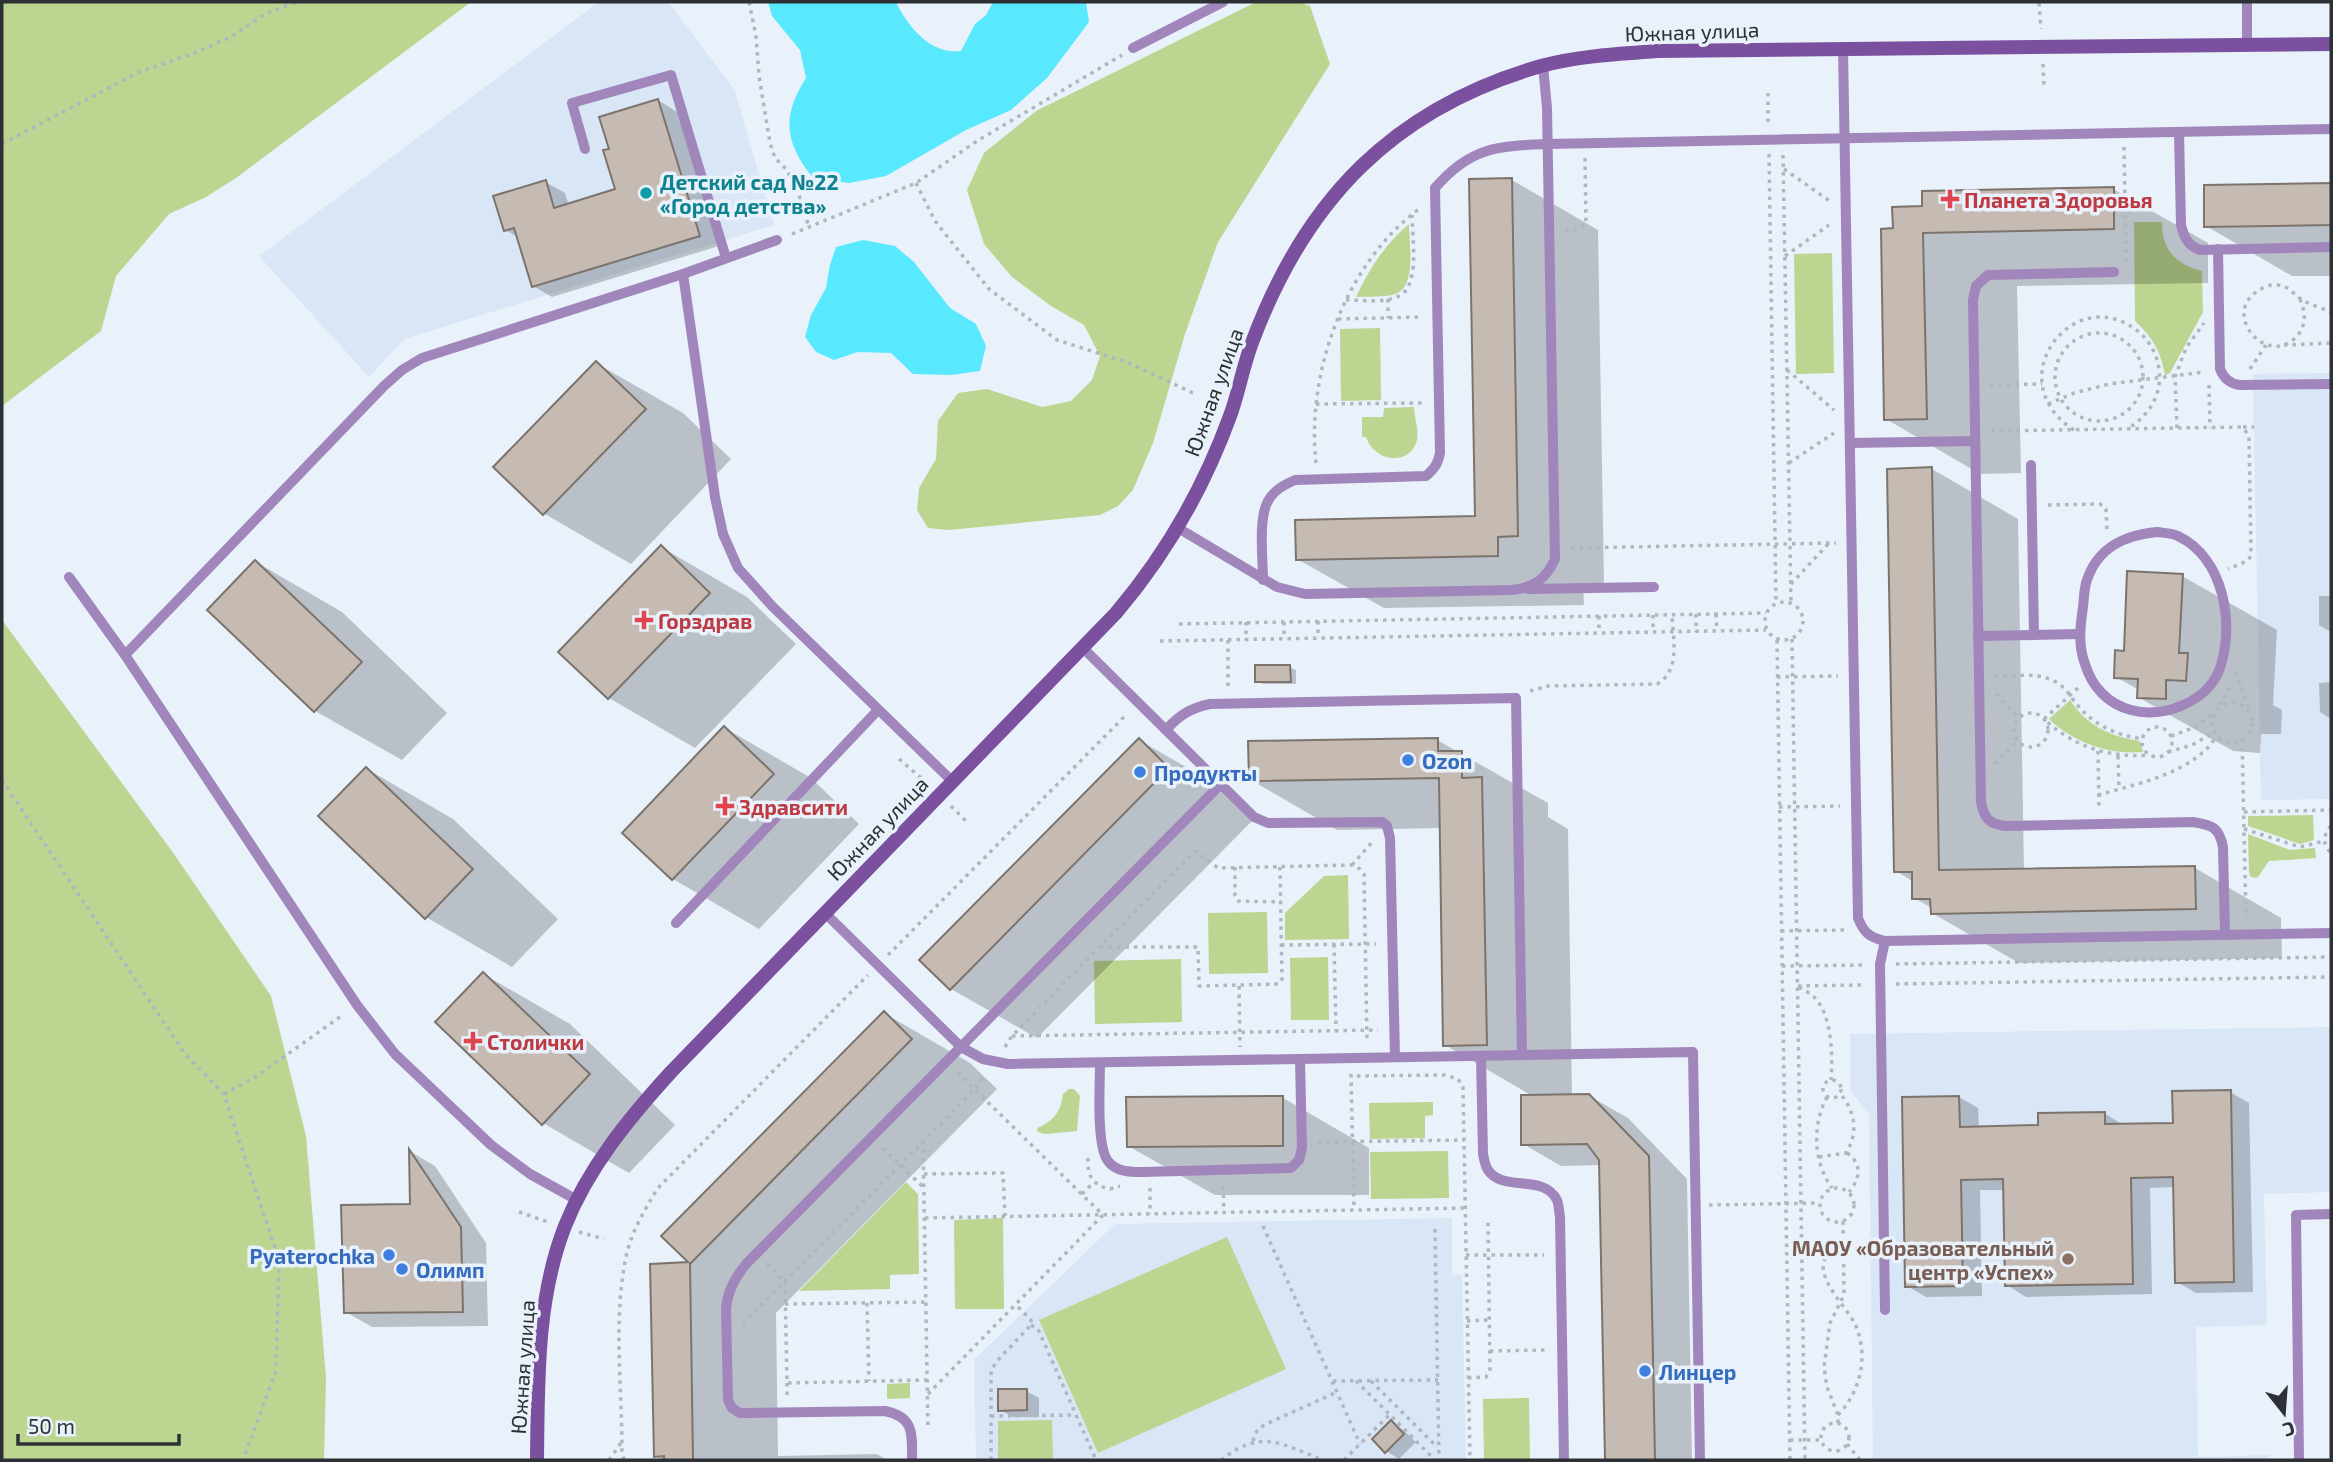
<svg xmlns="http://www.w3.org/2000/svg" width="2333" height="1462" font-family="'Exo 2',sans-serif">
  <rect width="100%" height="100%" fill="#e9f1fb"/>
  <g fill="#d9e6f6">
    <polygon points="599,2 668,2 734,89 774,225 404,339 369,377 259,256"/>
    <polygon points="2331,373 2331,799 2261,800 2253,374"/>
    <polygon points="2331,1027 2331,1192 2264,1194 2267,1325 2196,1327 2198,1457 2269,1455 2269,1460 1873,1460 1869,1114 1851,1091 1850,1034"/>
    <polygon points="1452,1218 1452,1275 1462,1275 1466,1460 976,1460 974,1360 1115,1224"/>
  </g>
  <g fill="#bcd590">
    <polygon points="2,2 471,2 236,178 206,197 169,214 116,276 101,331 2,406"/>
    <polygon points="1256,2 1299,2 1310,6 1330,64 1218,242 1185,334 1153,443 1133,490 1118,506 1100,515 949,530 928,528 917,510 919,488 936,459 938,421 958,393 987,389 1042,407 1071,401 1092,380 1100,356 1084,325 1051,306 1012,277 984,244 967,190 984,153 1036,111"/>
    <path d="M2134,222H2162C2162,251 2176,264 2202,271L2203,312L2170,373L2165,375C2161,351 2152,337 2135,321Z"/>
    <path d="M1409,224C1409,243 1417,287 1395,294C1383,298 1368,296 1356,297C1369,269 1385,244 1409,224Z"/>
    <polygon points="1832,253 1834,373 1796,374 1794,254"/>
    <polygon points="1380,328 1381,400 1341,401 1340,329"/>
    <path d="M1414,407C1414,417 1419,428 1417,440C1410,467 1374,462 1366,437H1362V417H1383L1384,408Z"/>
    <polygon points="2,620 174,854 271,996 306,1136 326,1378 324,1460 2,1460"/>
    <path d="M2070,700C2086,725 2111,737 2140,741L2143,752C2109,755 2074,743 2049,719Z"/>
    <polygon points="2313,815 2314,840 2300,844 2248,826 2248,816"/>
    <polygon points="2248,834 2290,850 2315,848 2316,858 2269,861 2258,877 2254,878 2250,876 2249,871"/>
    <polygon points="1348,875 1349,939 1285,940 1285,913 1324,876"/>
    <polygon points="1267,912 1268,973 1209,974 1208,913"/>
    <polygon points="1328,957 1329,1020 1291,1020 1290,958"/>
    <polygon points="1181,959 1182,1022 1095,1024 1094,961"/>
    <path d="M1069,1089H1074L1080,1096L1077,1131L1045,1134L1038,1132L1037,1128C1054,1121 1061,1111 1063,1094Z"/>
    <polygon points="1433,1102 1433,1115 1425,1116 1425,1138 1370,1139 1369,1103"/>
    <polygon points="1448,1151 1449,1198 1371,1199 1370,1152"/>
    <polygon points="906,1182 918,1194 919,1274 890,1275 890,1289 799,1291"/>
    <polygon points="1003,1218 1004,1309 955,1309 954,1220"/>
    <polygon points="1227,1237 1286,1369 1098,1453 1039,1320"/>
    <polygon points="910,1383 910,1398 887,1399 887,1384"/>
    <polygon points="1529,1398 1530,1460 1484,1460 1483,1399"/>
    <polygon points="1052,1420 1053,1460 998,1460 998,1421"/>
  </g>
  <g fill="#58e9fe">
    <path d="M768,2H896C908,27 931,55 961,51L975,24L986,15L993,2H1086L1089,22L1047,78L1011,110L966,130L886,176L849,183L813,178C785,143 781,117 806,78L800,50L772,16Z"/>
    <polygon points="863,240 895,246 914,262 950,308 976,324 986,346 980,371 951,375 913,374 891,353 858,352 834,360 816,352 805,337 811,315 826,288 830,265 836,247"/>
  </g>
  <g fill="#0003">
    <polygon points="658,100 677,112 719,246 552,297 533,286 518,237 505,230 545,182 565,193 569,206 618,191 611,150"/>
    <polygon points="1512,180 1598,230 1604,585 1583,586 1584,605 1384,608 1297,559 1477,518"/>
    <polygon points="2331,185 2331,276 2292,276 2206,226 2205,187"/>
    <polygon points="2113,189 2208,243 2208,283 2017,286 2021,473 1980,474 1886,419 1882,231"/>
    <polygon points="596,363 683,413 731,459 631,564 545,514 496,467"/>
    <polygon points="1932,469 2018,519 2024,871 2195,868 2281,918 2282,958 2019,963 1932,913 1932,908 1914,898 1914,882 1896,871"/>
    <polygon points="661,547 747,597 796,644 695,748 609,698"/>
    <polygon points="256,562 342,612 447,713 402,760 315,711 210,610"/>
    <polygon points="2182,576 2277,630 2273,705 2282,710 2281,734 2261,734 2260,753 2233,751 2138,697 2139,690 2116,677"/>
    <polygon points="2319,596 2331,596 2331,632 2319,625"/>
    <polygon points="1290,667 1296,670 1296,684 1263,684 1257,681"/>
    <polygon points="2331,682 2331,719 2320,712 2319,683"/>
    <polygon points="725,728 811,778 859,824 759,929 673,879"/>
    <polygon points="1139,740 1226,790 1254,819 1037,1038 951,989"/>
    <polygon points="1437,740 1548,803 1548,817 1568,829 1572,1096 1589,1096 1628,1118 1687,1179 1692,1460 1606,1460 1601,1165 1561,1166 1523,1144 1534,1097 1445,1045 1441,828 1337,830 1251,780"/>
    <polygon points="367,769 453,819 558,919 512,967 426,917"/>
    <polygon points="483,974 570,1024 675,1125 629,1173 543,1123"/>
    <polygon points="884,1013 970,1063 997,1089 776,1313 778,1456 877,1454 887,1460 663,1460 655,1456 652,1265 692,1264 663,1236"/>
    <polygon points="2230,1092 2249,1103 2253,1292 2196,1293 2177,1282 2175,1187 2150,1188 2152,1294 2026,1297 2007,1285 2005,1190 1980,1190 1982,1296 1926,1297 1907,1286 1959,1097 1978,1108 1979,1128 2040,1127 2104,1113 2123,1125 2174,1125"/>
    <polygon points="1283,1098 1369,1148 1369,1195 1215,1195 1128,1146"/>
    <polygon points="411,1152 435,1166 486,1243 488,1326 372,1327 346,1312 412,1205"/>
    <polygon points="1026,1391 1039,1398 1039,1417 1013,1417 1000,1410"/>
    <polygon points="1391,1422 1403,1430 1416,1442 1399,1459 1386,1451"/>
  </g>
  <g fill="#c5bbb3" stroke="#7c746c" stroke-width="2">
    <polygon points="658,99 700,236 532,287 514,228 504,231 493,196 546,180 554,208 615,189 603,150 609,149 599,117"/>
    <polygon points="1512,178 1518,536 1498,537 1498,556 1296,560 1295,520 1475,516 1469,179"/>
    <polygon points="2331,183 2331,225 2204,227 2204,185"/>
    <polygon points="2114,187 2114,229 1923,233 1927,419 1884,420 1881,229 1893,228 1892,207 1922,206 1922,191"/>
    <polygon points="596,361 646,409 543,515 493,467"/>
    <polygon points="1932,467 1939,870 2195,866 2196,909 1931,914 1930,899 1912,899 1912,872 1894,872 1887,469"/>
    <polygon points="661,545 710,593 608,699 558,652"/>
    <polygon points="255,560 362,662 314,712 207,610"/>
    <polygon points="2127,571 2183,574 2179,653 2188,653 2186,681 2166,680 2166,699 2137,698 2138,679 2114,678 2115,650 2124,651"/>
    <polygon points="1255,665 1290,665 1291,682 1255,682"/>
    <polygon points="724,726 774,774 672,880 622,833"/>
    <polygon points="1139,738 1169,768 950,990 919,960"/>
    <polygon points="1438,738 1438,751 1462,751 1462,778 1482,777 1487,1045 1443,1046 1439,778 1249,781 1248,741"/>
    <polygon points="366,767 473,869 425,919 318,816"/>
    <polygon points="483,972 590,1074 542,1125 435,1022"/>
    <polygon points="884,1011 912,1039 690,1264 693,1460 664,1460 664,1456 654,1457 650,1264 688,1262 661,1236"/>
    <polygon points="2231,1090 2234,1282 2175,1283 2173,1177 2131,1178 2133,1284 2005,1286 2003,1179 1961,1180 1963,1286 1905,1287 1902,1097 1959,1096 1960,1127 2038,1125 2038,1113 2105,1112 2105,1124 2173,1123 2172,1091"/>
    <polygon points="1589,1094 1649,1156 1655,1460 1605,1460 1599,1160 1587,1144 1521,1145 1521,1095"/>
    <polygon points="1283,1096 1283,1146 1127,1147 1126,1097"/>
    <polygon points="409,1149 461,1227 463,1312 344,1313 341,1205 410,1204"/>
    <polygon points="998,1389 1027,1389 1027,1410 998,1411"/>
    <polygon points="1391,1420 1404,1434 1385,1453 1372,1439"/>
  </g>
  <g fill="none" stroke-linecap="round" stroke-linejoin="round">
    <g stroke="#afb6be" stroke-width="3.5" stroke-dasharray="3.5 5" stroke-linecap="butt">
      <polyline points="749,2 756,36 759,76 770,143 775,158 787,170 797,189 809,227"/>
      <polyline points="2039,3 2041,29"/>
      <polyline points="2043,64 2044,87"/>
      <polyline points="1768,93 1768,126"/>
      <polyline points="2,144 139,72 192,54 231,37 265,14 296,2"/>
      <polyline points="2124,147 2126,261"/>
      <polyline points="1769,154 1776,603"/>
      <polyline points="1783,155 1791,603"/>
      <polyline points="1784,169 1831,202"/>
      <polyline points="916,183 935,221 989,289 1057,340 1129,363 1195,394"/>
      <polyline points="1565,230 1579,229 1586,224 1585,157"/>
      <polyline points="792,234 916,183 977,141 1122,55"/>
      <polyline points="1785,256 1829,225"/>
      <polyline points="1388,299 1388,318"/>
      <path d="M2300,299C2305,311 2307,324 2298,335C2268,370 2220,314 2258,291C2263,287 2271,284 2278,285C2289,286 2293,294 2301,299C2310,305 2322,308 2331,312"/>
      <path d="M1346,300C1362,300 1382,303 1397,297C1421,289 1412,236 1412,215"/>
      <polyline points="1338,319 1421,317"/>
      <circle cx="2099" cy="377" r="44"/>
      <polyline points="2284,345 2331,343"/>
      <polyline points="2250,369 2266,345"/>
      <polyline points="1787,370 1834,410"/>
      <polyline points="1990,385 2042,384"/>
      <polyline points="2209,385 2210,428"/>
      <polyline points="1316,404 1423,403"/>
      <polyline points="2048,404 2074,393 2109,384 2204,372"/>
      <polyline points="2243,427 2254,427"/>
      <polyline points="2177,428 2175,377 2186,348 2204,323"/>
      <path d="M2074,430C1998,381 2072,283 2135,329C2148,338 2157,353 2159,369C2162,395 2150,414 2129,428"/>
      <polyline points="1991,431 2241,427 2245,430 2249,437 2251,556 2247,561 2228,569"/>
      <path d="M1316,463C1306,373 1345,264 1419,209"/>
      <polyline points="1789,463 1834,433"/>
      <polyline points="2048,505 2100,504 2106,509 2107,532"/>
      <polyline points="1571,548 1836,543"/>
      <polyline points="1791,584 1829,543"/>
      <circle cx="1784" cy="621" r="19"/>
      <polyline points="1696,614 1696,632"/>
      <polyline points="1716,614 1717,631"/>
      <polyline points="1653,615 1653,632"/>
      <polyline points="1599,616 1599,633"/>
      <polyline points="1318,621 1318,638"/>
      <polyline points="1246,622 1246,640"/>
      <polyline points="1284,622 1284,639"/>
      <polyline points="1179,624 1766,613"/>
      <polyline points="1792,639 1805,1460"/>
      <polyline points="1228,640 1228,687"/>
      <polyline points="1777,640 1790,1460"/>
      <polyline points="1160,641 1766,630"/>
      <polyline points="2236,672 2249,710"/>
      <polyline points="1777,677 1838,676"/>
      <path d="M1995,677C2014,676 2037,672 2054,681C2067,687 2071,699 2080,708C2097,727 2118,735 2142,739"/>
      <path d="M2078,688L2044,719C2074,747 2109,758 2150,755"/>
      <path d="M1530,691L1548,686L1657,684C1681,670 1673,639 1672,615"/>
      <polyline points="1996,694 2019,718"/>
      <circle cx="2232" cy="723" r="20"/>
      <polyline points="2219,705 2231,685"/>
      <circle cx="2031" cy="730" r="17"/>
      <circle cx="2157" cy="742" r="15"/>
      <polyline points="2171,736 2195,727 2215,711"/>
      <polyline points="2242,739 2246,919"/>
      <polyline points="2098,751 2099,808"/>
      <polyline points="2168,752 2192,745 2215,732"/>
      <polyline points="2118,756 2119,789"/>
      <polyline points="899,759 928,784"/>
      <polyline points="1995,764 2018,740"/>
      <polyline points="2,780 185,1054 224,1094 279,1260 276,1371 243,1460"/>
      <path d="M2098,795C2133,785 2174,777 2202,753C2208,749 2212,742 2217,736"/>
      <polyline points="951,806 967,822"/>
      <polyline points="1779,807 1840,806"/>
      <polyline points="2244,812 2331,810"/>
      <path d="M2331,826C2323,835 2322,844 2331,853"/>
      <polyline points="2244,829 2300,847 2324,841"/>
      <polyline points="1352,865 1374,840"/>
      <polyline points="1235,867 1235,895 1238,901 1281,902"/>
      <polyline points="1781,931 1846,930"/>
      <polyline points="1334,944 1336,1031"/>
      <polyline points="1281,945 1376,944"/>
      <polyline points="1100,947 1198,947 1199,986 1279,984 1282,979 1280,867"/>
      <polyline points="888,955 1127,714"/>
      <polyline points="1896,964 2331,957"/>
      <polyline points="1782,966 1864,965"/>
      <polyline points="1896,984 2331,977"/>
      <polyline points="1239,986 1240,1047"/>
      <polyline points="1798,986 1864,985"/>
      <path d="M1799,987C1804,990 1810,993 1814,997C1832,1014 1833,1057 1831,1080"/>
      <polyline points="1012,1036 1378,1030"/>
      <polyline points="1005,1047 1012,1036 1195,851 1218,868 1352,865 1360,869 1364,874 1367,1042"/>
      <polyline points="1351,1074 1354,1210"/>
      <polyline points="1357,1076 1445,1075 1458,1079 1463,1087 1470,1460"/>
      <circle cx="1832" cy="1089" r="9"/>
      <polyline points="224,1094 257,1076 344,1014"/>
      <path d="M1827,1097C1812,1125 1813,1162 1832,1188"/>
      <polyline points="923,1141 928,1430"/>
      <polyline points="1318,1142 1464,1140"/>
      <polyline points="883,1148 924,1188"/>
      <path d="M1847,1153C1863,1164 1860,1179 1849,1192"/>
      <path d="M1819,1157L1846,1153C1859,1132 1855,1112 1840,1093"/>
      <path d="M1088,1158C1087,1175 1092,1185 1110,1189L1120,1186"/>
      <polyline points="924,1174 1003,1173 1005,1216"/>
      <polyline points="1223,1186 1224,1212"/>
      <circle cx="1837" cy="1205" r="17"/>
      <polyline points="1150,1188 1150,1214"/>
      <polyline points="1082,1194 1093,1183"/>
      <polyline points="1709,1205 1819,1203"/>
      <polyline points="519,1212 548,1222"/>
      <polyline points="925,1218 1465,1208"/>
      <polyline points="1263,1226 1360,1444"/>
      <polyline points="1435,1229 1439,1460"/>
      <polyline points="579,1232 604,1239"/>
      <polyline points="1466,1255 1544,1255"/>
      <polyline points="767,1264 785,1282 787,1383 927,1380"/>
      <polyline points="867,1303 869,1381"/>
      <polyline points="785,1304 926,1302"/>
      <polyline points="1467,1321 1489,1320"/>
      <polyline points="743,1324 975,1089 984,1076"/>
      <polyline points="1031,1325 1038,1329 1096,1460"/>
      <polyline points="1490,1351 1547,1350"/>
      <polyline points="1468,1378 1486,1377 1490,1371 1488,1222"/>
      <polyline points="1333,1381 1438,1380"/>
      <polyline points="1356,1381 1435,1460"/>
      <polyline points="1371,1381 1437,1447"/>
      <polyline points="787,1383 787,1398"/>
      <polyline points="928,1394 1103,1215 956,1071"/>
      <path d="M1838,1415C1861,1391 1869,1355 1855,1324C1844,1302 1797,1262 1843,1245"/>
      <polyline points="991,1416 1076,1415"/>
      <polyline points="1838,1423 1838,1415 1827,1387 1824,1367 1830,1323 1844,1295 1843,1221"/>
      <circle cx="1835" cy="1437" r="14"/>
      <polyline points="1790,1440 1821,1440"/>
      <polyline points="1253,1441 1255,1433 1264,1425 1337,1392"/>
      <polyline points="1847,1444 1860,1460"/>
      <polyline points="609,1460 621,1443"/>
      <path d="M624,1460L622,1451C622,1387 613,1320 626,1257C631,1232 645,1210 657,1189L868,975"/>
      <polyline points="991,1460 991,1371 996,1362 1031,1325 1031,1320 1015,1304"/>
      <path d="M1221,1460C1262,1428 1281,1444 1323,1460"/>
      <polyline points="1344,1460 1389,1415"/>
    </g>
    <g stroke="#a186bb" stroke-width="10">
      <polyline points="2247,2 2247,44"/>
      <polyline points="1133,48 1223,2"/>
      <path d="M1843,49L1858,918C1864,933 1869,937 1885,941L2331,933"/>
      <path d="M2179,132L2181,225C2184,237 2187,245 2200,250L2331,247"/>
      <polyline points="585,149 572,103 671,75 726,258"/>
      <path d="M2218,249L2220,369C2224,379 2230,384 2240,385L2331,384"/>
      <path d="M2114,272L1988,275L1976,286L1973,300L1981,802C1984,818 1989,824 2005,826L2193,822C2212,825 2219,827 2223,847L2225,935"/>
      <polyline points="683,274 715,497 723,534 738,568 772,606 952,781"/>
      <polyline points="1850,443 1975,441"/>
      <polyline points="2031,465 2034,635"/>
      <path d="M1178,528L1277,587L1305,594L1511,590C1534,588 1546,579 1555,559L1547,108L1543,66"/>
      <path d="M2157,532C2164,533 2172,533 2178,536C2224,558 2235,624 2220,668C2208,702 2163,719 2131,710C2108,704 2092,687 2085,664C2078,645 2080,627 2083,607C2084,598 2084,588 2087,580C2098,547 2125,535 2157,532Z"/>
      <polyline points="69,577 125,655 357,1005 395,1054 491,1145 530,1174 577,1200"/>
      <path d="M1263,580C1263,559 1258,519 1268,501C1274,490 1284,485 1295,480L1426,476C1434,469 1438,464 1440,453L1435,188C1470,147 1497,146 1548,144L2331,129"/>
      <polyline points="1528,589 1654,587"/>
      <polyline points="1978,636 2079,634"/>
      <polyline points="1083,648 1254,817 1268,823 1382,822 1387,826 1390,838 1395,1057"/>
      <polyline points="125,655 384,386 402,370 422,358 683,274 777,240"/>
      <path d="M1166,730C1179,715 1191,708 1210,704L1516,698L1522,1055"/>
      <polyline points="825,913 961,1047 983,1059 1008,1064 1693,1052 1700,1460"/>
      <polyline points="676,923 878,710"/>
      <path d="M1481,1056L1483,1154C1484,1159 1485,1166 1488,1170C1503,1193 1543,1173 1557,1200C1559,1205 1559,1212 1560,1217L1564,1460"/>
      <path d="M1100,1063C1100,1084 1096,1146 1108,1161C1116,1172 1130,1172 1143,1172L1291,1168L1299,1160L1302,1148L1300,1059"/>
      <polyline points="1885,1310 1880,964 1885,941"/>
      <path d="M912,1460C912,1435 915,1417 885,1411L740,1413L732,1408L728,1400L726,1308C728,1290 735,1278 746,1264L1221,784"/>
      <polyline points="2299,1460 2296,1215 2331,1214"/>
    </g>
    <path stroke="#7b519f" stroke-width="14" d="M537,1460C538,1383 536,1300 565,1226C588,1168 629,1118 671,1072L1116,613C1167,553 1203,490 1230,416C1239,392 1243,365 1253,340C1306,199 1394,108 1541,66C1578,56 1618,54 1657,51L2331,44"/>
  </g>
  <circle fill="#0f9aa8" stroke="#e9f1fb" stroke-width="2.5" cx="646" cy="193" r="7"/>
  <g fill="#e0444e" stroke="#e9f1fb" stroke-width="2.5">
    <path d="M1946.5 188.5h7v7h7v7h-7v7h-7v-7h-7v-7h7z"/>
    <path d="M640.5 609.5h7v7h7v7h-7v7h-7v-7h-7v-7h7z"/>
    <path d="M721.5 795.5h7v7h7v7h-7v7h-7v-7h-7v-7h7z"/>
    <path d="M469.5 1030.5h7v7h7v7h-7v7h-7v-7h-7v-7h7z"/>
  </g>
  <g fill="#3f7fe0" stroke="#e9f1fb" stroke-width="2.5">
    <circle cx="1408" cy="760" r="7"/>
    <circle cx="1140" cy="772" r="7"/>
    <circle cx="389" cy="1255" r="7"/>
    <circle cx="402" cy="1269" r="7"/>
    <circle cx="1645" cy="1371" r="7"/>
  </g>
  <circle fill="#8d6e63" stroke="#e9f1fb" stroke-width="2.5" cx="2068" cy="1259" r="7"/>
  <g text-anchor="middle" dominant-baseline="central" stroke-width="7" stroke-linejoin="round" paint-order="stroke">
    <g font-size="21" fill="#2d3034" stroke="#e9f1fb">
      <text transform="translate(1692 31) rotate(-2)">Южная улица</text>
      <text transform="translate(1213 392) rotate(-70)">Южная улица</text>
      <text transform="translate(877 828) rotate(-46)">Южная улица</text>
      <text transform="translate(522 1367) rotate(-86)">Южная улица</text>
    </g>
    <g font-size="21" font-weight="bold" fill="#0d838f" stroke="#e9f1fb" text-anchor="start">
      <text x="660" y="181">Детский сад №22<tspan x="660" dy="24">«Город детства»</tspan></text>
    </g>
    <g font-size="21" font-weight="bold" fill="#be3a42" stroke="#e9f1fb" text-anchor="start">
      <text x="1964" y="199">Планета Здоровья</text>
      <text x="658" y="620">Горздрав</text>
      <text x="739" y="806">Здравсити</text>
      <text x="487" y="1041">Столички</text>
    </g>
    <g font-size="21" font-weight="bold" fill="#366cbe" stroke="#e9f1fb" text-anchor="start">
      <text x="1422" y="760">Ozon</text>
      <text x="1154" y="772">Продукты</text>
      <text x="375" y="1255" text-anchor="end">Pyaterochka</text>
      <text x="416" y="1269">Олимп</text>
      <text x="1659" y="1371">Линцер</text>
    </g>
    <g font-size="21" font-weight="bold" fill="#785e54" stroke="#e9f1fb" text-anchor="end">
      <text x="2054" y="1247">МАОУ «Образовательный<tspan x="2054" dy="24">центр «Успех»</tspan></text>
    </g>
  </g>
  <rect width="2333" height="1462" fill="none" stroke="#2d3034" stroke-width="7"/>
  <g transform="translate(2284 1413) rotate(163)" stroke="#e9f1fb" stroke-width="5" paint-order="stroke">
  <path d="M0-5L12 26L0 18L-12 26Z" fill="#2d3034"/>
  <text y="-10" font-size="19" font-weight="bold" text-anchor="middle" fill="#2d3034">С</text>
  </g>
  <path d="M18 1434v10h161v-10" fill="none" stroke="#2d3034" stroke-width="3.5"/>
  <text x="28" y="1434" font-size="21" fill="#2d3034" stroke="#e9f1fb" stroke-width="5" paint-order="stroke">50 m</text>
</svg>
